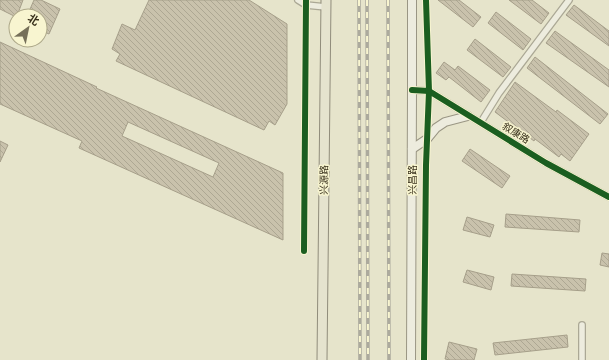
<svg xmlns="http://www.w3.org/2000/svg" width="609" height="360" font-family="Lora,'Noto Sans SC',serif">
  <defs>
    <pattern id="building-back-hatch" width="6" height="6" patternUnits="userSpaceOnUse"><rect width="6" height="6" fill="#c9c2ac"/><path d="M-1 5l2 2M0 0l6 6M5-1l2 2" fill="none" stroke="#ada793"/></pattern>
  </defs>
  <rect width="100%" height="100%" fill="#e6e4cb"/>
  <g fill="url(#building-back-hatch)" stroke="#a69f8a" fill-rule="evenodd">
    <polygon points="0,0 23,0 17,16 14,16 0,9"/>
    <polygon points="34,0 41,0 60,9 49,34 40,30 40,16 27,16"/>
    <polygon points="149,0 249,0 287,24 287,104 275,125 269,121 264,130 116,61 120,54 112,49 122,24 135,30"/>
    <polygon points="438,0 459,0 481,17 473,27"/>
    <polygon points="509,0 532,0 549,13 541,24"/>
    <polygon points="574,5 609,31 609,46 566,15"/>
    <polygon points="496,12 531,39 523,50 488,23"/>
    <polygon points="555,31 609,70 609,87 546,43"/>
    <polygon points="475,39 511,67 503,77 467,50"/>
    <path d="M0,42L97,87L96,88L283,173V240L79,148L82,141L0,104ZM128,122L219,163L213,177L122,136Z"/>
    <polygon points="535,57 608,114 600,124 527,68"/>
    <polygon points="444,62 455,70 458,66 490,90 481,102 449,77 446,80 436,73"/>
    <polygon points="515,82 556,112 557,110 589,134 570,161 561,154 559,157 535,139 534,141 495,112"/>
    <polygon points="0,141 8,145 0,162"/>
    <polygon points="470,149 510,176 502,188 462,161"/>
    <polygon points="506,214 580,220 579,232 505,227"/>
    <polygon points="467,217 494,225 490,237 463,230"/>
    <polygon points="602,253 609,254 609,267 600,265"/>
    <polygon points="467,270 494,277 491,290 463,282"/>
    <polygon points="512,274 586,279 585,291 511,286"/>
    <polygon points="567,335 568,347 495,355 493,343"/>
    <polygon points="449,342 477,349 474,360 450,360 445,359"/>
  </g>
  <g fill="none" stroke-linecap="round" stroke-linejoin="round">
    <defs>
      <g id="minor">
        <polyline points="298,0 306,5 326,7"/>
        <polyline points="412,90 429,91 546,163 609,197"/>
        <polyline points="481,122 499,93 569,0"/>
        <polyline points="582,325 582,360"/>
      </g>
      <g id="secondary">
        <polyline points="412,149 427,139 436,128 445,122 468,116"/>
        <polyline points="411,360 412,90 412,0"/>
      </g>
      <polyline id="primary" points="322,360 326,0"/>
    </defs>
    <use href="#minor" stroke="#aba895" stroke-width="8"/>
    <use href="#secondary" stroke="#9a9684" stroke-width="10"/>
    <use href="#primary" stroke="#908c7b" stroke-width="11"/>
    <use href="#minor" stroke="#edecde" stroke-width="5.5"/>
    <use href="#secondary" stroke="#edecde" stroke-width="8"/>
    <use href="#primary" stroke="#e5e3ce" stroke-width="9"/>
    <defs>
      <g id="rail">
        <polyline points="359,0 360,360"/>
        <polyline points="367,0 368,360"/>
        <polyline points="388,0 389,360"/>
      </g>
    </defs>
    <use href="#rail" stroke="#acaa9d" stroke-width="3.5"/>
    <use href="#rail" stroke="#f8f5d0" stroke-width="2" stroke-dasharray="6" stroke-linecap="butt"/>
    <defs>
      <g id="cycleway">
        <polyline points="412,90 429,91 546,163 609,197"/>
        <polyline points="304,251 306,0"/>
        <polyline points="424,360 426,165 429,91 426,0"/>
      </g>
    </defs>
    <use href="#cycleway" stroke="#f8f5d0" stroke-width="8"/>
    <use href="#cycleway" stroke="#1b5e20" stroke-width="6"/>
  </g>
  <g text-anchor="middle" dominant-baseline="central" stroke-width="3" stroke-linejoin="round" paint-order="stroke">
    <g font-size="10" fill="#39311c" stroke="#f8f5d0">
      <text transform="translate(516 133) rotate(32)">叙康路</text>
      <text transform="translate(324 180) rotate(-89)">兴源路</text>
      <text transform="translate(412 180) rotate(-90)">兴昌路</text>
    </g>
  </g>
  <g transform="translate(28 28) rotate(33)"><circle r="19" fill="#f8f5d0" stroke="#aca788"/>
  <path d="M0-3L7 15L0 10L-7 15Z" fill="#767059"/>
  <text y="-6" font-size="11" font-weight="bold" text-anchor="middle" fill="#39311c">北</text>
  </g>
</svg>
